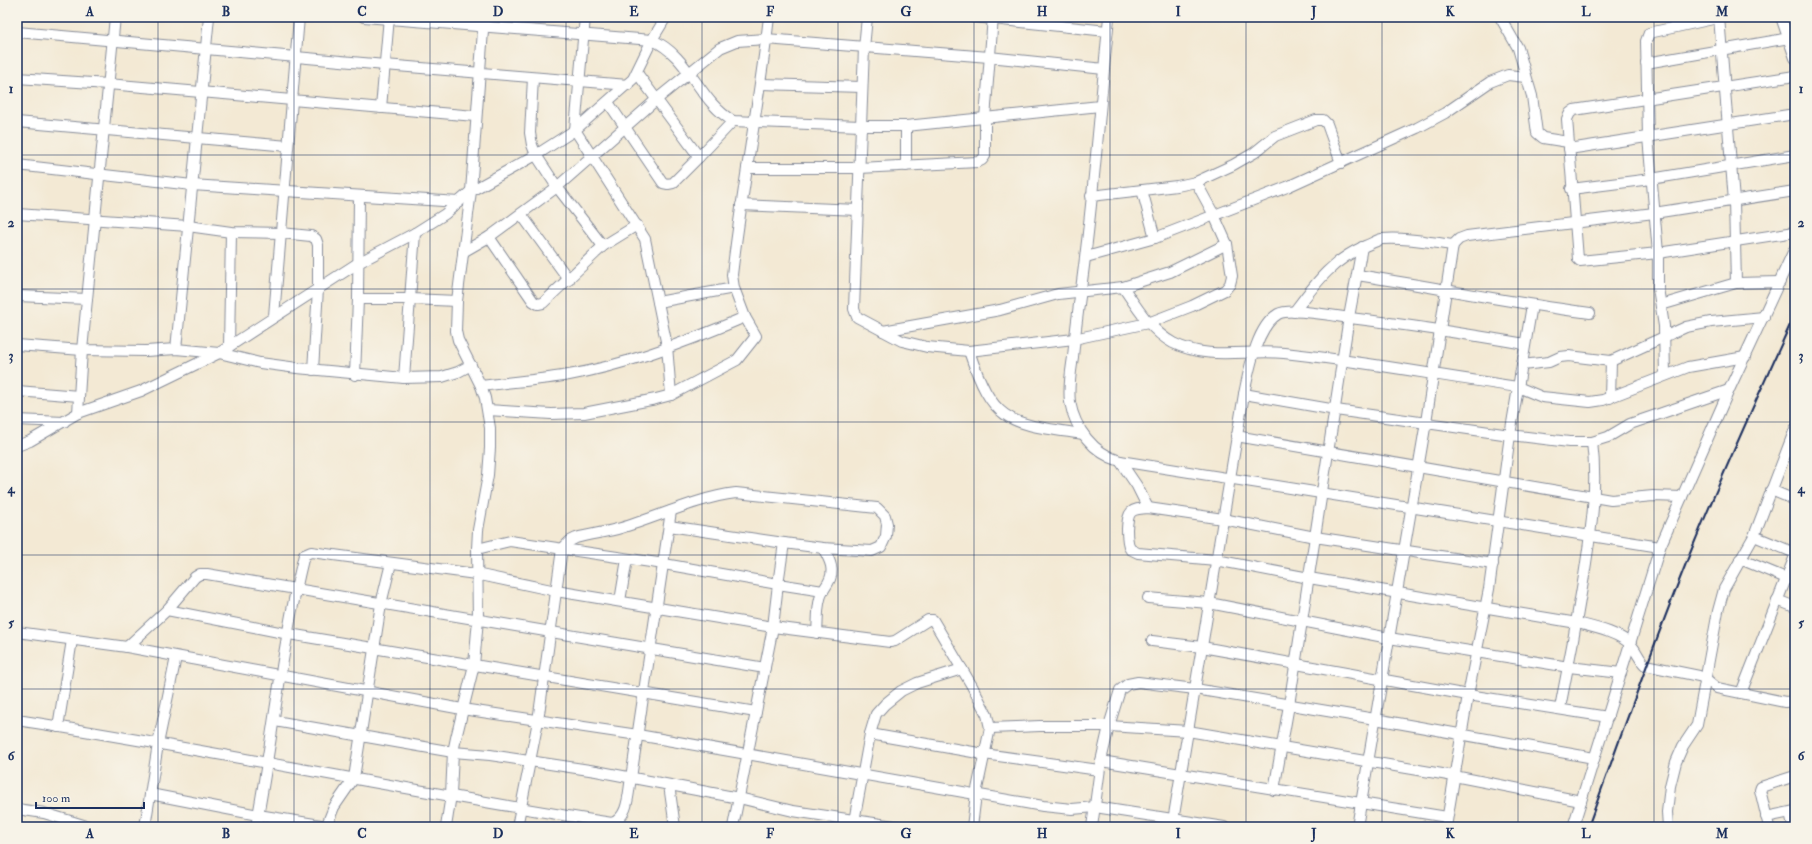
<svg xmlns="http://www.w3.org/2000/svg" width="1812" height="844" font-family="'IM FELL Double Pica',serif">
  <rect width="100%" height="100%" fill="#f7f3e8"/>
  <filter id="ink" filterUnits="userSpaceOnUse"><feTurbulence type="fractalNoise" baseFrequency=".025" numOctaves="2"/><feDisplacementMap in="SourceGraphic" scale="8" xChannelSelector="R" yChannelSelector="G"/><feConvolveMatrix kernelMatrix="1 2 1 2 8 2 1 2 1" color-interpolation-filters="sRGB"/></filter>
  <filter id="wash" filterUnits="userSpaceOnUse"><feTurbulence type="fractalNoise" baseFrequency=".012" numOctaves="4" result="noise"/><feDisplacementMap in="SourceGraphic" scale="16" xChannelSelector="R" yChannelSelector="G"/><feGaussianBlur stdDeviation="0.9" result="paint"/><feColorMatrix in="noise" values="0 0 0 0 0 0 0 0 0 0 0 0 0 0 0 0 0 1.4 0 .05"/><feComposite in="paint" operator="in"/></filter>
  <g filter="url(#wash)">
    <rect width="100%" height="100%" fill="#f3e9d4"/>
  </g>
  <g filter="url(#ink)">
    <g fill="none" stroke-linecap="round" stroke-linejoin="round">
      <defs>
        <g id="minor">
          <path d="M364,17L652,40C689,55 699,102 733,121L861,126H906L1100,106"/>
          <polyline points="585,17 575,130 645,239 667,346 671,395"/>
          <polyline points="867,17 864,48 854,309 857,317 902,341 927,347 969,351 1074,339 1148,323 1192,306 1225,290 1230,284 1232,276 1227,244"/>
          <polyline points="974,17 1107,31"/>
          <path d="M1109,17C1101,97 1095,178 1085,258C1081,291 1076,323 1073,357C1071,371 1068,387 1070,402C1075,429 1093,453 1120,461L1660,547"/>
          <polyline points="1500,17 1518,48 1532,96 1537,133 1543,138 1568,142"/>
          <polyline points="1719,17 1734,201 1736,283"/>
          <polyline points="1781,17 1795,58"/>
          <polyline points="17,32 385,65 628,85"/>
          <polyline points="1646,63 1795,37"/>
          <polyline points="637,73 699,157 733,121"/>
          <polyline points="1795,76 1574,110 1570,113 1567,119 1578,259 1580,261 1658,253 1795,232"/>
          <polyline points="17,78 108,84 475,116"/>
          <polyline points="533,78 530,133 532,145 536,155 557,187 603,246"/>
          <polyline points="761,84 862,87"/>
          <polyline points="608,102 663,183 668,184 673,183 699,157"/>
          <polyline points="381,108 389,17"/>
          <polyline points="17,122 288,146"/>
          <polyline points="1569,149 1795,114"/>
          <polyline points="17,165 192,185 459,202"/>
          <polyline points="906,166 906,126"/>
          <polyline points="747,168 859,168 978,162 982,160 985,156 985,118 993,17"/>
          <polyline points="1196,182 1233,165 1254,153 1275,136 1316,120 1323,120 1327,124 1341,163"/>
          <polyline points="1571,189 1651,179 1795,155"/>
          <polyline points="1142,190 1155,238"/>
          <polyline points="741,205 858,210"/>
          <polyline points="17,214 188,226 231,232 281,233 311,236 316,239 318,245 318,289 313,370"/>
          <polyline points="521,214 569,280"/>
          <polyline points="489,237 533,301 538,304 543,303 603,246 637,225"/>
          <polyline points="463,252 489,237 557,187 657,99 720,48 737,41 766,39 989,57 1104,69"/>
          <polyline points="1086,257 1155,238 1287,187 1417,128 1445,113 1490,82 1508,75 1525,77"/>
          <path d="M1357,275C1435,287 1512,303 1590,313"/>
          <path d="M1123,287C1137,308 1151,331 1173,343C1209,361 1247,349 1284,353C1362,361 1440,376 1518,387L1542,397L1590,402L1603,400L1688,367L1745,357"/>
          <polyline points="17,296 87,299"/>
          <polyline points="358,299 411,299 457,301"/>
          <polyline points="658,302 734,288"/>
          <polyline points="1661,305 1736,283 1780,282"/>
          <path d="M1294,312C1316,283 1331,261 1365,246C1371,244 1377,240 1382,239C1405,237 1430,242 1453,245"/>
          <polyline points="274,316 299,17"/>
          <polyline points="883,331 1000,310 1058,294 1123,287 1170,272 1227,244 1214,215 1196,182 1177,186 1091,196"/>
          <polyline points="17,345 82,350 146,351 176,349 219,353 260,363 297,368 404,378 442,377 458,372 471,365"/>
          <polyline points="229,347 231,232"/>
          <polyline points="176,349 209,17"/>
          <path d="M969,351C994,426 1010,423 1083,434"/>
          <polyline points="1522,365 1549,362 1560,357 1569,356 1611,361 1686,327 1711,322 1764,317"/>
          <polyline points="355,375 358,299 359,196"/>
          <polyline points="1665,375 1664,326 1658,288 1658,253 1648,137 1646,41 1649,33 1722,17"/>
          <polyline points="404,378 415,233"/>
          <path d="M481,386C510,382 540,380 569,375C626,365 692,340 745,317L734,288L732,275C742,189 759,103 769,17"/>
          <polyline points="17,391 79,396"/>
          <polyline points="1244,394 1336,410 1510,435 1569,442 1592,442 1608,437 1630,424 1729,390"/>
          <polyline points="1610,398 1611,361"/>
          <polyline points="488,410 551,414 584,413 656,399 671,395 737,360 756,336 745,317"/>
          <polyline points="78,413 82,350 115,17"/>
          <polyline points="17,420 64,422"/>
          <polyline points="1236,436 1611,500 1653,496 1682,497"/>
          <polyline points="17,446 30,441 78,413 141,391 219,353 358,263 415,233 445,214 471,191 536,155 575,130 633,79 652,40 666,17"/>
          <polyline points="1120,461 1137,486 1148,508"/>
          <polyline points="1771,490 1795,500"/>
          <polyline points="669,526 784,543 778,584 823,591"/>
          <polyline points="1754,536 1795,553"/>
          <polyline points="477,549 510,541 664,564 778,584 773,627 733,827"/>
          <polyline points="1740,559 1786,578"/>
          <path d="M1493,564L1315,537L1223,519L1148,508C1130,509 1128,511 1127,529C1127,536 1127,542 1130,549L1138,553L1216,560L1309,578L1577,623C1593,627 1621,633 1632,646C1637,652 1639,659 1645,665L1699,676L1706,679L1717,688L1785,702L1795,701"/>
          <polyline points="1148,598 1209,603 1389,638 1569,667 1621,673"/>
          <polyline points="1777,600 1795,607"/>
          <polyline points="620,601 627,559"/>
          <polyline points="167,610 195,577 200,574 207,574 765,668"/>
          <polyline points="17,632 127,647 462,709 638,735 1043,806 1072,809 1095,807 1224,827"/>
          <path d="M817,633C818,622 817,609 820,599C821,593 825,588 828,583C836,570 829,559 823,548"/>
          <polyline points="1152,641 1202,647 1468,695 1608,717"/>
          <polyline points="127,647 167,610 289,634 756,712"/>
          <polyline points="1741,693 1795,556"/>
          <path d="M1560,708C1569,664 1577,620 1584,576C1591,531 1598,487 1592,442"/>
          <path d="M17,720C216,751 413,792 612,823C629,817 628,793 631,778L671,511"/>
          <polyline points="275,721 453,752 490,755 596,771 739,798 793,811 901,827"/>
          <polyline points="58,727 72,640"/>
          <polyline points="990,728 1040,726 1109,726 1188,731 1454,776 1581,801"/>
          <polyline points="870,734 984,754 1099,770"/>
          <polyline points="1101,761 1447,817"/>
          <polyline points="669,785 675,827"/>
          <polyline points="1274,790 1289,705 1349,317 1362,247"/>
          <polyline points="150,794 258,815 327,826"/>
          <polyline points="17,809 44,813 90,827"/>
          <polyline points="1790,813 1793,827"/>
          <polyline points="1766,817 1795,811"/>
          <polyline points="145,827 158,744 176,657"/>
          <path d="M256,827C273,737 282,644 304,555L311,552L476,574L556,591L773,627L890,642L895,641L928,620H933L972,686L987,715L990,728L976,794L972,827"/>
          <polyline points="326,827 334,807 354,778 381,604 391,563"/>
          <polyline points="446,827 451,795 453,752 456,738 474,665 478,619 477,549 478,530 488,475 490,448 490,428 485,398 481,386 458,340 456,331 457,301 471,191 484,17"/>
          <path d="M517,827L538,721L562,549L570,541L576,538C591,534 607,532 621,528C659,517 696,498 736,493L877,508L885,516L887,524L886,536L881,547L872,551L823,548L784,543"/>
          <polyline points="853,827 870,734 876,714 885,704 901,691 917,683 962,669"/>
          <polyline points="1092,827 1101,761 1109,726 1120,690 1128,684 1138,682 1195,689 1375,719 1594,758"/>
          <path d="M1172,827L1244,394C1249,371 1256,327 1278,314C1290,307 1335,316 1350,318C1409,325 1467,334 1525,344"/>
          <polyline points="1357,827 1426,422 1453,245 1459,239 1467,236 1654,213 1795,191"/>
          <polyline points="1446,827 1468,695 1489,589 1510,435 1532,305"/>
          <polyline points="1573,827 1660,547 1729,390 1795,248"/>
          <polyline points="1668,827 1667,812 1670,786 1676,762 1683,746 1697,725 1718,611 1724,589 1754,536 1795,429"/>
          <polyline points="1769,827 1760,790 1761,787 1795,776"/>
        </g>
      </defs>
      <use href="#minor" stroke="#878c99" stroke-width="12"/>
      <use href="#minor" stroke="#fff" stroke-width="10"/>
      <path stroke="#1b2f5e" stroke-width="2" d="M1588,827C1622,733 1655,639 1693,546C1725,468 1760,391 1795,314"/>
    </g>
  </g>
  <path fill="none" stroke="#1b2f5e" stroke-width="1" stroke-opacity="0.55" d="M158,17V827M294,17V827M430,17V827M566,17V827M702,17V827M838,17V827M974,17V827M1110,17V827M1246,17V827M1382,17V827M1518,17V827M1654,17V827M17,155H1795M17,289H1795M17,422H1795M17,555H1795M17,689H1795"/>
  <rect width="1812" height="844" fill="none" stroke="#f7f3e8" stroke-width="44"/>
  <path d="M36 802v6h108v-6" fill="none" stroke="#1b2f5e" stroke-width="2"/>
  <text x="42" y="802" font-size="12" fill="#1b2f5e" stroke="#f7f3e8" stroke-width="3" paint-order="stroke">100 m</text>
  <rect x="22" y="22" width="1768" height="800" fill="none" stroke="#1b2f5e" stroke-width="1.5"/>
  <g font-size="13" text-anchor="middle" font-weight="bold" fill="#1b2f5e">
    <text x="90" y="16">A</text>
    <text x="226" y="16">B</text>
    <text x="362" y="16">C</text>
    <text x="498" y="16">D</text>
    <text x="634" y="16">E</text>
    <text x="770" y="16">F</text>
    <text x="906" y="16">G</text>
    <text x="1042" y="16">H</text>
    <text x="1178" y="16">I</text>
    <text x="1314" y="16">J</text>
    <text x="1450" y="16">K</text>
    <text x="1586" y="16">L</text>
    <text x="1722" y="16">M</text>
    <text x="11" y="93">1</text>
    <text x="1801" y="93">1</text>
    <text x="11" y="227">2</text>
    <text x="1801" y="227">2</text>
    <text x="11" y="360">3</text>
    <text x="1801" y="360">3</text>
    <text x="11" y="493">4</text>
    <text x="1801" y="493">4</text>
    <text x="11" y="627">5</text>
    <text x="1801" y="627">5</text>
    <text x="11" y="760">6</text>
    <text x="1801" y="760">6</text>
    <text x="90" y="838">A</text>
    <text x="226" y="838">B</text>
    <text x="362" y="838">C</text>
    <text x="498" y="838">D</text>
    <text x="634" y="838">E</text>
    <text x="770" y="838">F</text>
    <text x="906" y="838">G</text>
    <text x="1042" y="838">H</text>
    <text x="1178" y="838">I</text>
    <text x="1314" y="838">J</text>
    <text x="1450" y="838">K</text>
    <text x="1586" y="838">L</text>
    <text x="1722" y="838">M</text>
  </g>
</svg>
